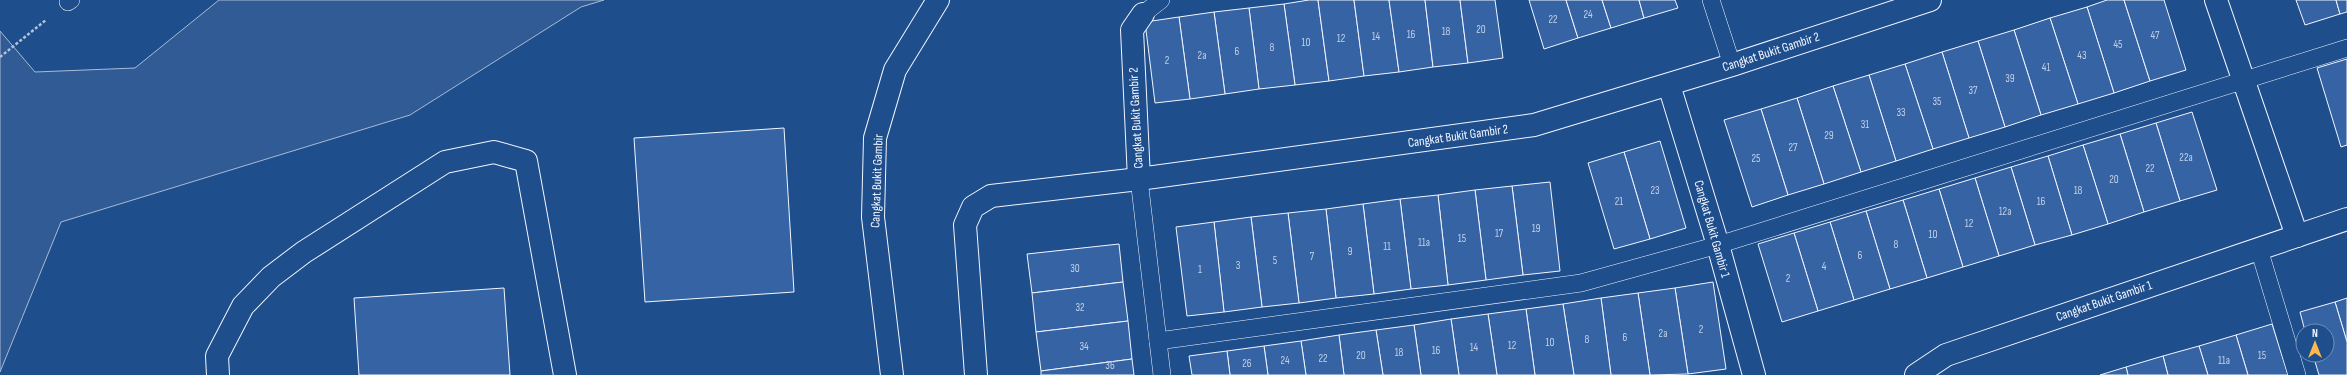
<svg xmlns="http://www.w3.org/2000/svg" width="2347" height="375" font-family="'Sofia Sans Condensed',sans-serif">
  <rect width="100%" height="100%" fill="#1f4e8c"/>
  <polygon fill="#305b95" stroke="#a8bbd7" points="219,0 604,0 581,7 410,115 61,222 0,372 0,31 35,72 135,68"/>
  <g fill="#3563a3" stroke="#f2f6ff">
    <polygon points="1309,0 1318,0 1329,81 1295,85 1284,4"/>
    <polygon points="1318,0 1354,0 1364,76 1329,81"/>
    <polygon points="1354,0 1389,0 1399,72 1364,76"/>
    <polygon points="1389,0 1425,0 1433,67 1399,72"/>
    <polygon points="1425,0 1460,0 1468,63 1433,67"/>
    <polygon points="1460,0 1495,0 1503,58 1468,63"/>
    <polygon points="1529,0 1566,0 1578,38 1544,49"/>
    <polygon points="1566,0 1602,0 1611,28 1578,38"/>
    <polygon points="1602,0 1639,0 1644,18 1611,28"/>
    <polygon points="1639,0 1675,0 1678,8 1644,18"/>
    <polygon points="2107,0 2124,0 2150,81 2114,93 2087,7"/>
    <polygon points="2124,0 2164,0 2186,70 2150,81"/>
    <polygon points="2296,0 2336,0 2340,14 2305,25"/>
    <polygon points="2336,0 2347,0 2347,12 2340,14"/>
    <polygon points="1284,4 1295,85 1259,89 1249,8"/>
    <polygon points="2087,7 2114,93 2078,104 2050,18"/>
    <polygon points="1249,8 1259,89 1225,94 1214,12"/>
    <polygon points="1214,12 1225,94 1190,99 1179,17"/>
    <polygon points="1179,17 1190,99 1155,103 1145,22"/>
    <polygon points="2050,18 2078,104 2041,115 2014,30"/>
    <polygon points="2014,30 2041,115 2005,127 1978,41"/>
    <polygon points="1978,41 2005,127 1969,138 1942,52"/>
    <polygon points="1942,52 1969,138 1933,149 1905,64"/>
    <polygon points="2347,59 2347,145 2341,147 2317,68"/>
    <polygon points="1905,64 1933,149 1896,161 1869,75"/>
    <polygon points="1869,75 1896,161 1861,172 1833,86"/>
    <polygon points="1833,86 1861,172 1824,184 1797,98"/>
    <polygon points="1797,98 1824,184 1788,195 1761,109"/>
    <polygon points="1761,109 1788,195 1752,207 1724,120"/>
    <polygon points="2192,112 2217,190 2180,201 2156,123"/>
    <polygon points="2156,123 2180,201 2144,212 2120,134"/>
    <polygon points="784,128 794,292 645,302 634,138"/>
    <polygon points="2120,134 2144,212 2108,224 2083,145"/>
    <polygon points="1660,141 1686,228 1650,239 1624,152"/>
    <polygon points="2083,145 2108,224 2072,235 2048,156"/>
    <polygon points="1624,152 1650,239 1614,249 1588,163"/>
    <polygon points="2048,156 2072,235 2035,245 2011,167"/>
    <polygon points="2011,167 2035,245 1999,256 1975,178"/>
    <polygon points="1975,178 1999,256 1963,267 1939,189"/>
    <polygon points="1550,182 1560,271 1523,275 1512,186"/>
    <polygon points="1512,186 1523,275 1486,280 1475,190"/>
    <polygon points="1939,189 1963,267 1927,278 1903,200"/>
    <polygon points="1475,190 1486,280 1448,285 1438,195"/>
    <polygon points="1438,195 1448,285 1411,289 1400,199"/>
    <polygon points="1400,199 1411,289 1374,294 1363,204"/>
    <polygon points="1903,200 1927,278 1890,289 1866,211"/>
    <polygon points="1363,204 1374,294 1336,298 1326,209"/>
    <polygon points="1326,209 1336,298 1299,303 1288,213"/>
    <polygon points="1866,211 1890,289 1854,300 1830,222"/>
    <polygon points="1288,213 1299,303 1262,307 1251,217"/>
    <polygon points="1251,217 1262,307 1224,312 1214,222"/>
    <polygon points="1214,222 1224,312 1187,316 1176,227"/>
    <polygon points="1830,222 1854,300 1818,311 1794,233"/>
    <polygon points="1794,233 1818,311 1782,322 1758,244"/>
    <polygon points="1119,244 1123,282 1032,293 1027,254"/>
    <polygon points="1123,282 1128,321 1036,332 1032,293"/>
    <polygon points="1713,282 1726,369 1688,374 1675,288"/>
    <polygon points="504,288 510,375 359,375 354,298"/>
    <polygon points="1675,288 1688,374 1650,375 1638,293"/>
    <polygon points="1638,293 1650,375 1611,375 1601,298"/>
    <polygon points="1601,298 1611,375 1574,375 1563,304"/>
    <polygon points="2347,298 2347,342 2335,302"/>
    <polygon points="2335,302 2347,342 2347,375 2319,375 2313,355 2327,355 2327,331 2305,331 2300,312"/>
    <polygon points="1563,304 1574,375 1535,375 1526,309"/>
    <polygon points="1526,309 1535,375 1497,375 1488,314"/>
    <polygon points="1488,314 1497,375 1459,375 1451,319"/>
    <polygon points="1451,319 1459,375 1421,375 1414,325"/>
    <polygon points="1128,321 1132,359 1041,371 1036,332"/>
    <polygon points="2272,324 2288,375 2248,375 2236,335"/>
    <polygon points="1414,325 1421,375 1383,375 1376,330"/>
    <polygon points="1376,330 1383,375 1344,375 1339,335"/>
    <polygon points="1339,335 1344,375 1306,375 1301,341"/>
    <polygon points="2236,335 2248,375 2208,375 2199,346"/>
    <polygon points="1301,341 1306,375 1268,375 1264,346"/>
    <polygon points="1264,346 1268,375 1230,375 1227,351"/>
    <polygon points="2199,346 2208,375 2168,375 2163,356"/>
    <polygon points="1227,351 1230,375 1192,375 1189,356"/>
    <polygon points="2163,356 2168,375 2128,375 2126,367"/>
    <polygon points="1132,359 1134,375 1041,375 1041,371"/>
    <polygon points="2126,367 2128,375 2100,375"/>
  </g>
  <g fill="none" stroke-linecap="round" stroke-linejoin="round">
    <defs>
      <g id="lane">
        <polyline points="1711,0 1732,65"/>
        <polyline points="68,2 71,0"/>
        <polyline points="1143,14 1161,0"/>
        <polyline points="1139,179 1162,375"/>
        <polyline points="2259,249 2297,375"/>
        <polyline points="1158,341 1581,283 1718,245 2347,48"/>
      </g>
      <g id="street">
        <polyline points="2216,0 2297,236"/>
        <polyline points="1669,85 1718,245 1754,375"/>
        <polyline points="1139,179 1132,30 1143,14"/>
        <polyline points="218,375 217,356 243,306 271,277 304,252 445,162 494,152 526,161 565,375"/>
        <polyline points="892,375 873,217 875,138 895,70 938,0"/>
        <polyline points="976,375 965,225 973,207 991,196 1139,179 1534,125 1732,65 1930,0"/>
        <polyline points="1916,375 1946,355 2347,219"/>
      </g>
    </defs>
    <use href="#lane" stroke="#f2f6ff" stroke-width="18"/>
    <use href="#street" stroke="#f2f6ff" stroke-width="24"/>
    <polyline stroke="#b3c4dc" stroke-width="2.5" stroke-dasharray="3 2" stroke-linecap="butt" points="0,57 46,20"/>
    <use href="#lane" stroke="#1f4e8c" stroke-width="17"/>
    <use href="#street" stroke="#1f4e8c" stroke-width="22"/>
  </g>
  <g text-anchor="middle" dominant-baseline="central" stroke-width="3" stroke-linejoin="round" paint-order="stroke">
    <g font-size="11" fill="#c3d1e8">
      <text x="1588" y="14">24</text>
      <text x="1553" y="19">22</text>
      <text x="1481" y="29">20</text>
      <text x="1446" y="31">18</text>
      <text x="1411" y="34">16</text>
      <text x="2155" y="35">47</text>
      <text x="1376" y="36">14</text>
      <text x="1341" y="38">12</text>
      <text x="1306" y="42">10</text>
      <text x="2118" y="44">45</text>
      <text x="1272" y="47">8</text>
      <text x="1237" y="51">6</text>
      <text x="1202" y="55">2a</text>
      <text x="2082" y="55">43</text>
      <text x="1167" y="60">2</text>
      <text x="2046" y="67">41</text>
      <text x="2010" y="78">39</text>
      <text x="1973" y="90">37</text>
      <text x="1937" y="101">35</text>
      <text x="1901" y="112">33</text>
      <text x="1865" y="124">31</text>
      <text x="1829" y="135">29</text>
      <text x="1793" y="147">27</text>
      <text x="2186" y="157">22a</text>
      <text x="1756" y="158">25</text>
      <text x="2150" y="168">22</text>
      <text x="2114" y="179">20</text>
      <text x="1655" y="190">23</text>
      <text x="2078" y="190">18</text>
      <text x="1619" y="201">21</text>
      <text x="2041" y="201">16</text>
      <text x="2005" y="211">12a</text>
      <text x="1969" y="223">12</text>
      <text x="1536" y="228">19</text>
      <text x="1499" y="233">17</text>
      <text x="1933" y="234">10</text>
      <text x="1462" y="238">15</text>
      <text x="1424" y="242">11a</text>
      <text x="1896" y="244">8</text>
      <text x="1387" y="246">11</text>
      <text x="1350" y="251">9</text>
      <text x="1860" y="255">6</text>
      <text x="1312" y="256">7</text>
      <text x="1275" y="260">5</text>
      <text x="1238" y="265">3</text>
      <text x="1824" y="266">4</text>
      <text x="1075" y="268">30</text>
      <text x="1200" y="269">1</text>
      <text x="1788" y="278">2</text>
      <text x="1080" y="307">32</text>
      <text x="1701" y="329">2</text>
      <text x="1663" y="333">2a</text>
      <text x="1625" y="337">6</text>
      <text x="1587" y="339">8</text>
      <text x="1550" y="342">10</text>
      <text x="1512" y="345">12</text>
      <text x="1084" y="346">34</text>
      <text x="1474" y="347">14</text>
      <text x="1436" y="350">16</text>
      <text x="1399" y="352">18</text>
      <text x="1361" y="355">20</text>
      <text x="2262" y="355">15</text>
      <text x="1323" y="358">22</text>
      <text x="1285" y="360">24</text>
      <text x="2224" y="360">11a</text>
      <text x="1247" y="363">26</text>
      <text x="1110" y="365">36</text>
    </g>
    <g font-size="13" fill="#f2f6ff" stroke="#1f4e8c">
      <text transform="translate(1771 52) rotate(-18)">Cangkat Bukit Gambir 2</text>
      <text transform="translate(1136 118) rotate(-93)">Cangkat Bukit Gambir 2</text>
      <text transform="translate(1458 136) rotate(-8)">Cangkat Bukit Gambir 2</text>
      <text transform="translate(877 181) rotate(-88)">Cangkat Bukit Gambir</text>
      <text transform="translate(1712 229) rotate(74)">Cangkat Bukit Gambir 1</text>
      <text transform="translate(2104 301) rotate(-19)">Cangkat Bukit Gambir 1</text>
    </g>
  </g>
  <g transform="translate(2315 343)"><circle r="19" fill="#1f4e8c" stroke="#7391ba"/>
  <path d="M0-3L7 15L0 10L-7 15Z" fill="#ffb74d"/>
  <text y="-6" font-size="11" font-weight="bold" text-anchor="middle" fill="#f2f6ff">N</text>
  </g>
</svg>
